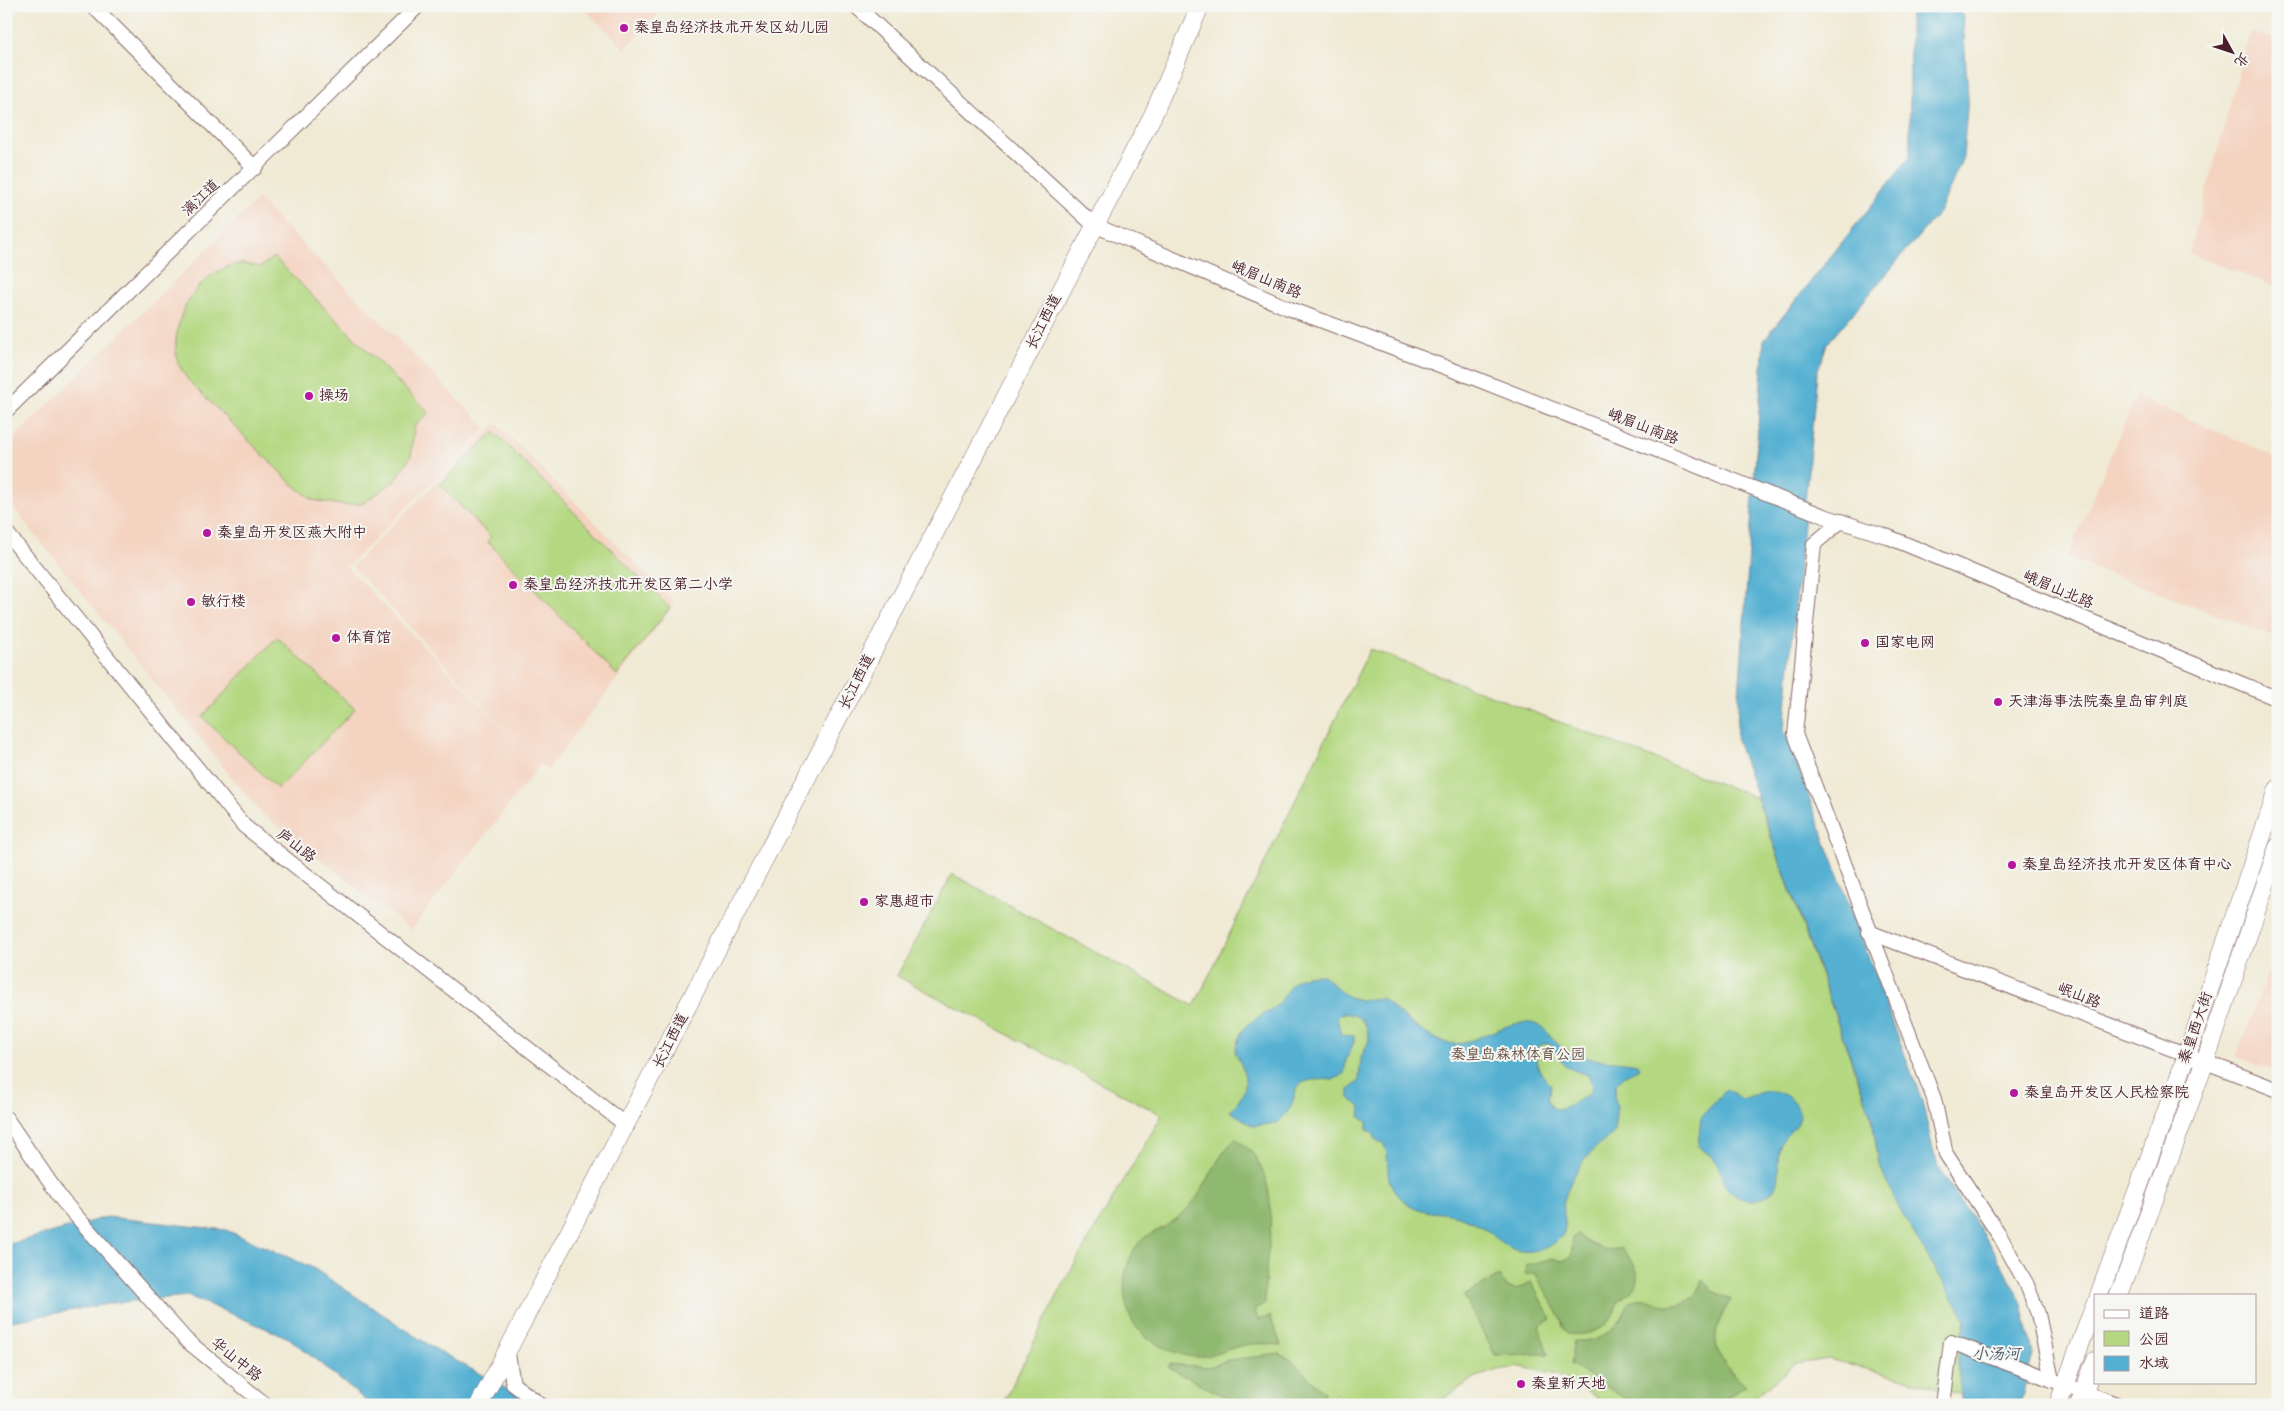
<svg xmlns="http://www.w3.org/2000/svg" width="2284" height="1411" font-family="Kalam,'LXGW WenKai TC',sans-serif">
  <rect width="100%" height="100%" fill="#f6f6f2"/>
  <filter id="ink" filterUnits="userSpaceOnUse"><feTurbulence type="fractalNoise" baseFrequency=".02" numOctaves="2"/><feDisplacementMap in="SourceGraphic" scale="10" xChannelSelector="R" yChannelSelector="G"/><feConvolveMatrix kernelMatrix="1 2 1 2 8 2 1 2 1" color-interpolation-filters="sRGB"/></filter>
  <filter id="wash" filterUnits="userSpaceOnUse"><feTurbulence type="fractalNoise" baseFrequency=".0096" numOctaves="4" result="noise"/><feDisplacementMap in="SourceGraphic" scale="20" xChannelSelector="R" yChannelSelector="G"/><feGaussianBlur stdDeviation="1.12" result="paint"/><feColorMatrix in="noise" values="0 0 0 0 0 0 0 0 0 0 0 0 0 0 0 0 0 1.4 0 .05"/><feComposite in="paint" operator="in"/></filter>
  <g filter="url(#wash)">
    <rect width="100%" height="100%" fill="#f0ead4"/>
    <g fill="#f4d3c0">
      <polygon points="581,6 667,6 625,49"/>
      <polygon points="2250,32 2278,39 2278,288 2189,253"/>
      <polygon points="258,199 487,428 347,567 535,760 352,566 496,423 675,603 547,771 540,765 411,930 259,811 6,499 6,446"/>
      <polygon points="2136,396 2278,458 2278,638 2067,558"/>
      <polygon points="2278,946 2278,1073 2236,1057"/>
    </g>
    <g fill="#b4d881" stroke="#7f7c56">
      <path d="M274,257L429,413L414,427L411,456L396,480L362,504L341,505L313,500L291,483L188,380C185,374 178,366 177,359C170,319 196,272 238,264C244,263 254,266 260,267Z"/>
      <polygon points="494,432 670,608 617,675 487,541 491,537 440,485"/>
      <polygon points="277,637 355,709 278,789 202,717"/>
      <polygon points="1370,649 1757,798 1872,1119 1879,1164 1900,1210 1966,1320 1957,1362 1962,1394 1828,1359 1795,1364 1745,1405 1609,1405 1558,1375 1521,1367 1498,1370 1476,1377 1436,1404 1430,1405 1356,1405 1335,1395 1332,1405 1002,1405 1068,1275 1162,1115 897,976 952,874 1194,1006"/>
    </g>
    <g fill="#8fb86f" stroke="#6c6c4d">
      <path d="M1236,1139C1242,1144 1251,1150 1255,1157C1285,1203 1262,1255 1265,1304L1254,1309L1259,1320L1270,1316L1281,1345C1267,1344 1254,1342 1240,1346C1223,1350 1207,1360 1188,1356C1170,1352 1140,1338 1132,1320C1120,1298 1122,1265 1138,1244C1146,1233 1159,1232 1169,1224C1176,1220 1183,1213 1189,1207C1209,1186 1214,1157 1236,1139Z"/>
      <path d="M1577,1234C1591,1245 1603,1253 1621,1248C1631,1257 1645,1276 1634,1289C1630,1294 1624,1295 1619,1301C1616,1305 1616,1310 1613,1315C1604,1331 1586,1336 1569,1334L1563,1327L1560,1316L1535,1273L1524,1275L1527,1265L1553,1258L1562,1261L1571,1257L1573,1238Z"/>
      <polygon points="1499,1276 1507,1287 1516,1290 1531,1282 1551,1319 1539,1326 1548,1354 1495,1355 1464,1296"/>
      <path d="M1702,1279L1714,1291L1731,1300C1705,1339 1714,1357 1746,1386L1713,1405H1645L1624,1398L1570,1364L1574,1341C1594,1342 1608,1337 1620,1320C1625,1314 1625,1305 1632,1301C1648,1291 1662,1315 1687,1301C1696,1296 1700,1289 1702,1279Z"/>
      <polygon points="1280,1354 1290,1359 1324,1392 1322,1405 1241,1405 1169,1368 1169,1364 1209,1367 1229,1360"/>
    </g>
    <g fill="#54b0d2" stroke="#4f687e" fill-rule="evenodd">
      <polygon points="1910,6 1962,6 1968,96 1963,157 1940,211 1827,344 1817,373 1784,730 1922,1101 1934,1154 1942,1174 1989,1242 2022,1303 2033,1354 2020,1405 1962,1405 1957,1362 1966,1320 1900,1210 1879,1164 1872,1118 1736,738 1764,340 1910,157"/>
      <path d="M1323,975L1341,992L1349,997L1360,1000L1382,998C1400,1014 1436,1050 1463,1043C1477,1039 1488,1033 1502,1028C1511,1024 1526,1021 1535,1024C1550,1029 1554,1045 1567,1051C1593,1063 1612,1059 1638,1064L1640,1068L1625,1075L1616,1084L1614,1096L1617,1106L1614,1132C1608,1139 1601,1143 1594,1149C1580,1163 1569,1182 1564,1201C1561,1212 1570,1227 1561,1237C1551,1249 1531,1254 1516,1250C1503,1247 1495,1236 1485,1229C1479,1224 1469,1220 1461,1217C1441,1210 1418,1216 1401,1198C1379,1176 1394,1164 1383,1143L1376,1140L1373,1133L1367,1129V1122L1360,1117L1361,1107L1349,1098V1090L1359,1081L1361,1058L1369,1040C1368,1022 1360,1014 1342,1013L1337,1018L1341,1035L1354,1036V1042L1346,1060L1344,1074C1333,1084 1315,1076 1302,1083C1294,1088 1295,1097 1292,1104C1289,1112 1282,1118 1277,1123L1253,1126L1230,1111C1251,1090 1248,1077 1235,1052C1243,1014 1258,1024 1280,1002C1286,995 1289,984 1296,980C1305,975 1314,975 1323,975ZM1541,1044H1550C1568,1067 1557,1065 1588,1075L1592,1086L1590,1094C1578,1099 1569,1108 1557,1110L1551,1106L1548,1098L1551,1085C1540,1074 1536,1066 1535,1050Z"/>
      <path d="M1727,1089L1741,1099C1751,1097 1760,1091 1770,1091C1786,1091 1806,1107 1797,1124C1793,1130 1786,1135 1782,1141C1772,1161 1788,1188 1762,1198C1756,1200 1749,1201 1743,1199C1724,1194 1725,1175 1715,1161C1711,1155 1703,1150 1698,1146L1701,1117Z"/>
      <polygon points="107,1217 226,1230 313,1268 432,1347 535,1405 371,1405 289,1338 188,1296 113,1303 6,1322 6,1245"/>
    </g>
  </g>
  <g filter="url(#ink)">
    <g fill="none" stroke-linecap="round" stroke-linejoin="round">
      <defs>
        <g id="minor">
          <polyline points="93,6 255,168"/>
          <polyline points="856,6 1094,225 1288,308 1474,378 1824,516 1886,536 2278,699"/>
          <polyline points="6,411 418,6"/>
          <polyline points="1841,521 1814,544 1795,734 1934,1099 1946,1154 2001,1238 2027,1285 2038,1314 2052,1380"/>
          <polyline points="6,532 244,826 627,1126"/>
          <polyline points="1869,932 2278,1090"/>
          <polyline points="6,1118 62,1200 186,1340 266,1405"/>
          <polyline points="508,1354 513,1384 541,1405"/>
          <polyline points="1943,1405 1951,1342 2119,1405"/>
        </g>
        <g id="major">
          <polyline points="2099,1295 2187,1055 2278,789"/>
          <polyline points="2119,1295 2205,1062 2278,847"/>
          <polyline points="479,1405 1153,115 1200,6"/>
          <polyline points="2058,1405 2095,1304"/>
          <polyline points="2079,1405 2095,1361"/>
        </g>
      </defs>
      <use href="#minor" stroke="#846666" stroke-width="16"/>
      <use href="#major" stroke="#846666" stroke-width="19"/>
      <use href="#minor" stroke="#fff" stroke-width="14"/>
      <use href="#major" stroke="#fff" stroke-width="18"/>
    </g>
  </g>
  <g fill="#b5179e" stroke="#f6f6f2" stroke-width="2">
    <circle cx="624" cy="28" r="5"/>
    <circle cx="309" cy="396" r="5"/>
    <circle cx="207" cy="533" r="5"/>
    <circle cx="513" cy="585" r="5"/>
    <circle cx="191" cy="602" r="5"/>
    <circle cx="336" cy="638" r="5"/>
    <circle cx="1865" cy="643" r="5"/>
    <circle cx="1998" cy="702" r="5"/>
    <circle cx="2012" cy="865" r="5"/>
    <circle cx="864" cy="902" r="5"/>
    <circle cx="2014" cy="1093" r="5"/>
    <circle cx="1521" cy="1384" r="5"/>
  </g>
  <g text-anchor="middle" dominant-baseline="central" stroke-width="4" stroke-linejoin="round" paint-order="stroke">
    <g font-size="15" fill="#4a1f2b" stroke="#f6f6f2" text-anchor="start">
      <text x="634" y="28">秦皇岛经济技术开发区幼儿园</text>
      <text x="319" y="396">操场</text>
      <text x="217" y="533">秦皇岛开发区燕大附中</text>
      <text x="523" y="585">秦皇岛经济技术开发区第二小学</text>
      <text x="201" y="602">敏行楼</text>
      <text x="346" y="638">体育馆</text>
      <text x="1875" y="643">国家电网</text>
      <text x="2008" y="702">天津海事法院秦皇岛审判庭</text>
      <text x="2022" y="865">秦皇岛经济技术开发区体育中心</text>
      <text x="874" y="902">家惠超市</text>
      <text x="2024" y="1093">秦皇岛开发区人民检察院</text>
      <text x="1531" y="1384">秦皇新天地</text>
    </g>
    <g font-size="15" fill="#4a1f2b" stroke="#f6f6f2">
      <text transform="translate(201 198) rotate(-44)">漓江道</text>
      <text transform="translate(1266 280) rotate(23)">峨眉山南路</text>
      <text transform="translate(1044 322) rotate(-63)">长江西道</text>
      <text transform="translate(1643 427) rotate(21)">峨眉山南路</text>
      <text transform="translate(2058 590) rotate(23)">峨眉山北路</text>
      <text transform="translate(857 682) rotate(-63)">长江西道</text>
      <text transform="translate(296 846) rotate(38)">庐山路</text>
      <text transform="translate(2079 996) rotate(21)">岷山路</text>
      <text transform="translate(2196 1028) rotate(-71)">秦皇西大街</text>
      <text transform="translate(671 1041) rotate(-63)">长江西道</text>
      <text transform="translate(236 1360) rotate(39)">华山中路</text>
    </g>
    <g font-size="15" fill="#644d40" stroke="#f6f6f2">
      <text x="1518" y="1055">秦皇岛森林体育公园</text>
    </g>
    <g font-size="16" font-style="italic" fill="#4e596e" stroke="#f6f6f2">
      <text x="1996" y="1354">小汤河</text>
    </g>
  </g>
  <rect width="2284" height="1411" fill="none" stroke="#f6f6f2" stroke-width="25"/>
  <rect x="2094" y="1294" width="162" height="90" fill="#f6f6f2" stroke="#b1a0a2"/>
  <rect x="2104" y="1310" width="25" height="8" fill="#ffffff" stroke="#b1a0a2"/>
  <text x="2139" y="1318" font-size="15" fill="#4a1f2b">道路</text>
  <rect x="2104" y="1331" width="25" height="15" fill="#b4d881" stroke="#b1a0a2"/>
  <text x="2139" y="1344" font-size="15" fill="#4a1f2b">公园</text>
  <rect x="2104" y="1356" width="25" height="15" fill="#54b0d2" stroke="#b1a0a2"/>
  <text x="2139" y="1368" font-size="15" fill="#4a1f2b">水域</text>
  <g transform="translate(2232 52) rotate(130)" stroke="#f6f6f2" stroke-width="4" paint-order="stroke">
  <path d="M0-4L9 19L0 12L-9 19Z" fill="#4a1f2b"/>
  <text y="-8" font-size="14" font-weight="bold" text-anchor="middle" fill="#4a1f2b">北</text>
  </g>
</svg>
